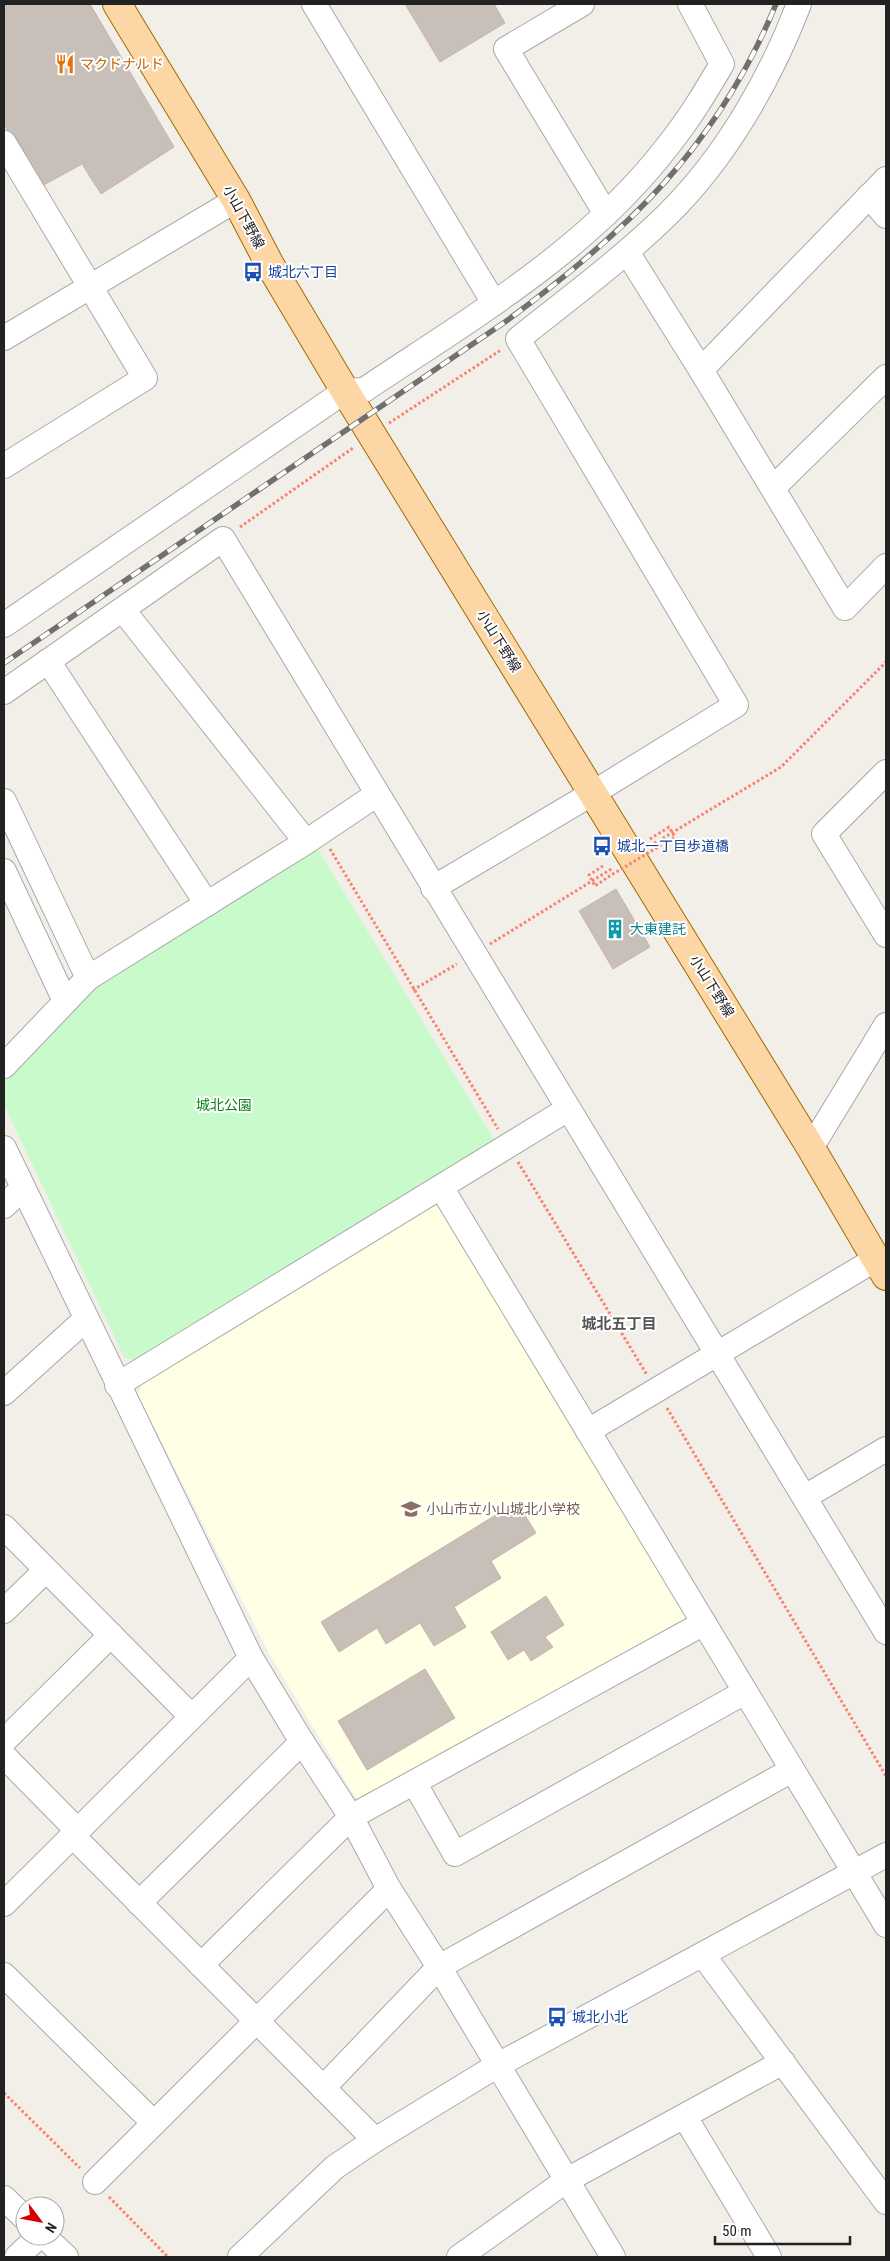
<svg xmlns="http://www.w3.org/2000/svg" width="890" height="2261" font-family="'Roboto Condensed','Noto Sans JP',sans-serif">
  <rect width="100%" height="100%" fill="#f2efe9"/>
  <polygon fill="#ffffe5" points="432,1202 444,1207 687,1611 684,1625 368,1801 355,1797 267,1650 138,1395 144,1377"/>
  <polygon fill="#c8facc" points="316,846 495,1141 136,1361 124,1357 4,1105 4,1078 79,998"/>
  <g fill="#c7bfb8" stroke="#c4b6ab">
    <polygon points="4,4 90,4 174,147 101,194 82,164 42,186 4,125"/>
    <polygon points="405,4 494,4 505,23 440,62"/>
    <polygon points="616,889 650,947 613,969 579,911"/>
    <polygon points="517,1502 536,1533 491,1561 501,1578 454,1607 466,1627 434,1646 420,1623 386,1644 377,1628 339,1652 321,1622"/>
    <polygon points="546,1596 564,1625 545,1637 553,1647 531,1661 524,1650 508,1660 491,1632"/>
    <polygon points="425,1669 455,1718 367,1770 338,1721"/>
  </g>
  <g fill="none" stroke-linecap="round" stroke-linejoin="round">
    <defs>
      <g id="minor">
        <polyline points="314,4 494,303"/>
        <polyline points="582,4 506,49 606,214"/>
        <polyline points="4,143 145,378 4,466"/>
        <polyline points="869,196 886,216"/>
        <polyline points="627,252 701,370 845,608 886,566"/>
        <polyline points="4,338 236,200"/>
        <polyline points="701,370 886,179"/>
        <polyline points="773,488 886,377"/>
        <polyline points="123,610 306,842"/>
        <path d="M4,625L345,391L364,390C473,317 590,249 670,143C690,118 706,91 722,64L690,4"/>
        <polyline points="48,661 207,904"/>
        <polyline points="4,692 223,539 886,1632"/>
        <polyline points="886,772 824,834 886,935"/>
        <polyline points="4,801 88,978"/>
        <polyline points="4,871 65,1001"/>
        <path d="M433,888L593,793L736,705L518,339C568,299 621,260 667,215C725,158 770,80 799,4"/>
        <polyline points="4,1066 88,978 306,842 376,795"/>
        <polyline points="4,1148 251,1658 302,1742 351,1817 389,1889 439,1967 613,2257"/>
        <polyline points="811,1148 886,1025"/>
        <polyline points="441,1187 886,1925"/>
        <polyline points="4,1206 22,1189"/>
        <polyline points="117,1385 568,1109"/>
        <polyline points="4,1393 86,1319"/>
        <polyline points="588,1431 876,1259"/>
        <polyline points="805,1497 886,1449"/>
        <polyline points="4,1527 191,1716"/>
        <polyline points="4,1611 46,1570"/>
        <polyline points="4,1741 111,1635"/>
        <polyline points="4,1756 77,1830"/>
        <polyline points="415,1784 455,1854 745,1692"/>
        <polyline points="72,1835 375,2140"/>
        <polyline points="139,1903 302,1742"/>
        <polyline points="4,1904 251,1658"/>
        <polyline points="703,1955 886,2202"/>
        <polyline points="201,1965 351,1817 704,1623"/>
        <polyline points="4,1975 154,2123"/>
        <polyline points="323,2088 439,1967 792,1770"/>
        <polyline points="685,2117 769,2257"/>
        <polyline points="95,2182 389,1889"/>
        <polyline points="4,2198 25,2218"/>
        <polyline points="44,2236 66,2257"/>
        <polyline points="17,2257 39,2236"/>
        <polyline points="240,2257 335,2167 375,2140 498,2065 886,1855"/>
        <polyline points="459,2257 567,2180 783,2062"/>
      </g>
      <polyline id="major" points="117,4 236,200 270,265 345,391 811,1148 886,1276"/>
    </defs>
    <use href="#minor" stroke="#a9a9a9" stroke-width="26"/>
    <use href="#major" stroke="#a06b00" stroke-width="30"/>
    <g stroke="#fa8072" stroke-width="3" stroke-dasharray="2.5 2.5" stroke-linecap="butt">
      <polyline points="389,423 501,350"/>
      <polyline points="240,527 353,448"/>
      <polyline points="650,839 669,827 675,837 658,847"/>
      <polyline points="650,846 781,767 886,662"/>
      <polyline points="330,849 498,1129"/>
      <polyline points="603,866 589,875 595,886 608,877"/>
      <polyline points="490,944 613,868"/>
      <polyline points="413,990 457,964"/>
      <polyline points="518,1162 647,1375"/>
      <polyline points="667,1408 886,1776"/>
      <polyline points="4,2093 80,2168"/>
      <polyline points="109,2197 168,2257"/>
    </g>
    <use href="#minor" stroke="#fff" stroke-width="24"/>
    <use href="#major" stroke="#fcd6a4" stroke-width="28"/>
    <defs>
      <path id="rail" d="M4,663L505,322C626,233 718,146 776,4"/>
    </defs>
    <use href="#rail" stroke="#707070" stroke-width="5.5"/>
    <use href="#rail" stroke="#fff" stroke-width="4" stroke-dasharray="11" stroke-linecap="butt"/>
    <polyline stroke="#fa8072" stroke-width="3" stroke-dasharray="2.5 2.5" stroke-linecap="butt" points="608,877 658,847"/>
  </g>
  <defs>
    <symbol id="restaurant-bare" viewBox="-9 -9 18 18"><path d="M-5-6h1v4h1v-4h1v4h1v-4h1v5L-1.5 .5V6h-2V.5L-5-1ZM5-6V6H3V1.5H1.5Q1.5-4 5-6Z" fill="#e8710a" stroke="#fff" stroke-width="2.5" paint-order="stroke"/></symbol>
    <symbol id="bus-bare" viewBox="-9 -9 18 18"><path d="M-5-6H5V4H4V6H2V4H-2V6H-4V4H-5ZM-3.5-4V0h7V-4ZM-3.5 1.2v1.5H-2V1.2ZM2 1.2v1.5H3.5V1.2Z" fill="#1a4fb4" stroke="#fff" stroke-width="2.5" paint-order="stroke"/></symbol>
    <symbol id="building-bare" viewBox="-9 -9 18 18"><path d="M-4-6H4V6H1V3H-1V6H-4ZM-2.5-4.3h1.7v1.8h-1.7ZM.8-4.3h1.7v1.8H.8ZM-2.5-1h1.7V.8h-1.7ZM.8-1h1.7V.8H.8Z" fill="#0f9aa8" stroke="#fff" stroke-width="2.5" paint-order="stroke"/></symbol>
    <symbol id="school-bare" viewBox="-9 -9 18 18"><path d="M0-5L7-2L0 1L-7-2ZM-4 1L0 2.5L4 1V4Q0 6-4 4Z" fill="#8d6e63" stroke="#fff" stroke-width="2.5" paint-order="stroke"/></symbol>
  </defs>
  <g fill-rule="evenodd">
    <use href="#restaurant-bare" x="51" y="50" width="28" height="28"/>
    <use href="#bus-bare" x="239" y="258" width="28" height="28"/>
    <use href="#bus-bare" x="588" y="832" width="28" height="28"/>
    <use href="#building-bare" x="601" y="915" width="28" height="28"/>
    <use href="#school-bare" x="397" y="1495" width="28" height="28"/>
    <use href="#bus-bare" x="543" y="2003" width="28" height="28"/>
  </g>
  <g text-anchor="middle" dominant-baseline="central" stroke-width="4" stroke-linejoin="round" paint-order="stroke">
    <g font-size="14" fill="#c56008" stroke="#fff" text-anchor="start">
      <text x="80" y="64">マクドナルド</text>
    </g>
    <g font-size="14" fill="#222" stroke="#fff">
      <text transform="translate(244 217) rotate(61)">小山下野線</text>
      <text transform="translate(499 641) rotate(58)">小山下野線</text>
      <text transform="translate(712 986) rotate(58)">小山下野線</text>
    </g>
    <g font-size="14" fill="#164399" stroke="#fff" text-anchor="start">
      <text x="268" y="272">城北六丁目</text>
      <text x="617" y="846">城北一丁目歩道橋</text>
      <text x="572" y="2017">城北小北</text>
    </g>
    <g font-size="14" fill="#0d838f" stroke="#fff" text-anchor="start">
      <text x="630" y="929">大東建託</text>
    </g>
    <g font-size="14" fill="#0c8416" stroke="#fff">
      <text x="224" y="1105">城北公園</text>
    </g>
    <g font-size="14" fill="#785e54" stroke="#fff" text-anchor="start">
      <text x="426" y="1509">小山市立小山城北小学校</text>
    </g>
    <g font-size="15" font-weight="bold" fill="#555" stroke="#fff">
      <text x="619" y="1324">城北五丁目</text>
    </g>
  </g>
  <rect width="890" height="2261" fill="none" stroke="#222222" stroke-width="10"/>
  <g transform="translate(40 2221) rotate(122)"><circle r="24" fill="#ffffff" stroke="#a7a7a7"/>
  <path d="M0-4L9 19L0 12L-9 19Z" fill="#d40000"/>
  <text y="-8" font-size="14" font-weight="bold" text-anchor="middle" fill="#222222">N</text>
  </g>
  <path d="M715 2236v8h135v-8" fill="none" stroke="#222222" stroke-width="2.5"/>
  <text x="722" y="2236" font-size="15" fill="#222222" stroke="#ffffff" stroke-width="4" paint-order="stroke">50 m</text>
</svg>
